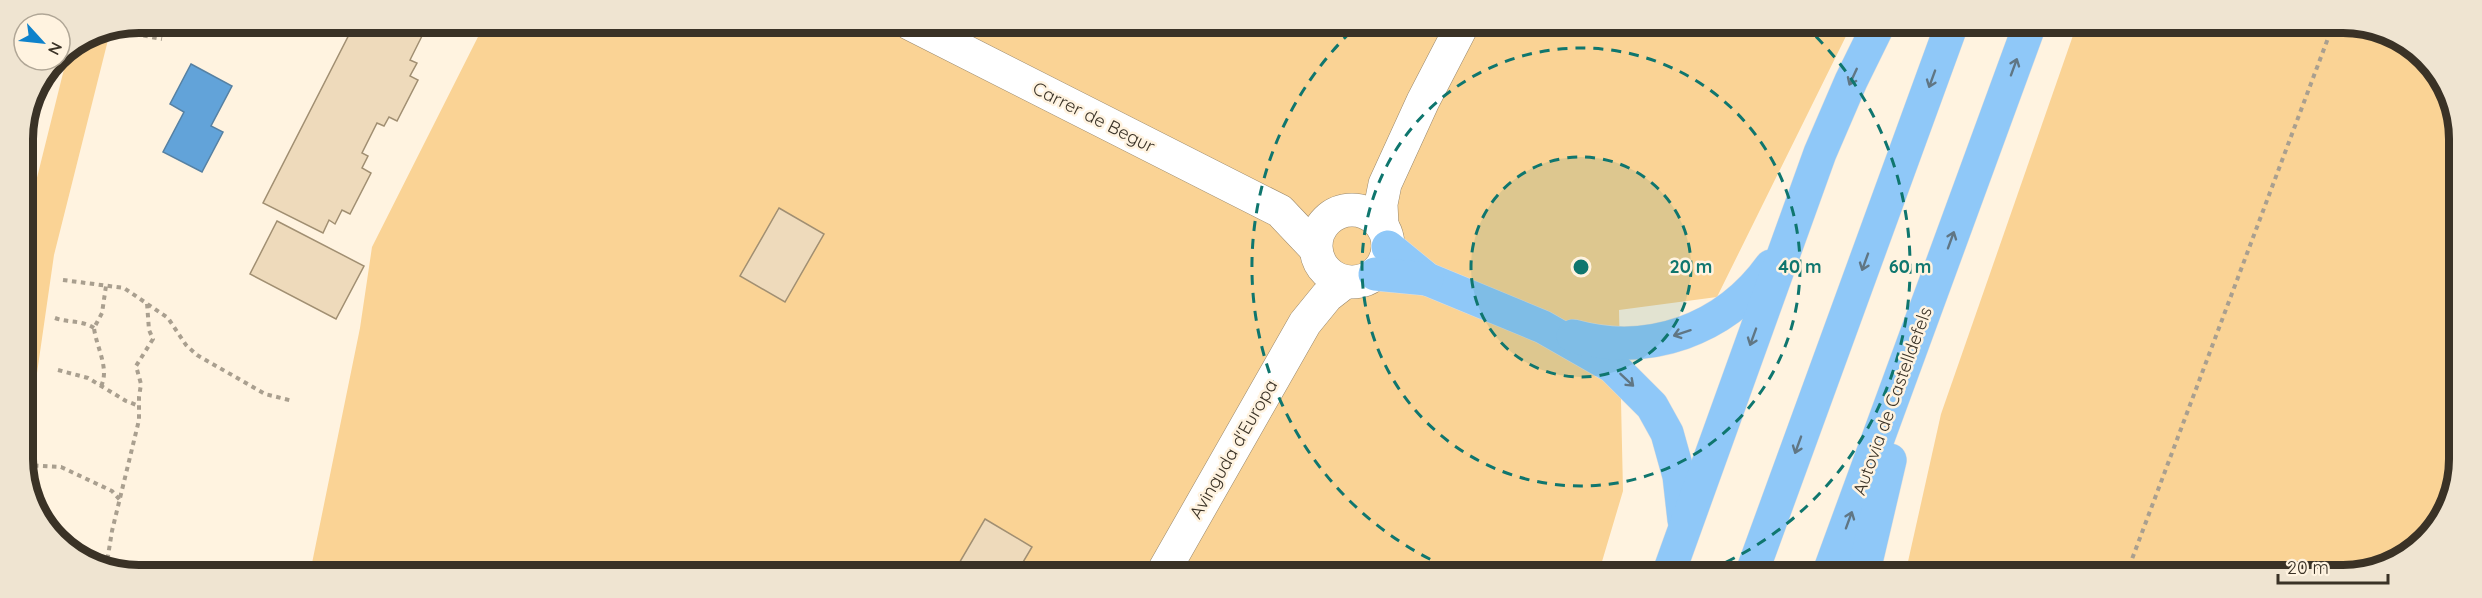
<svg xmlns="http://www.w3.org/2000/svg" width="2482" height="598" font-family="Quicksand,sans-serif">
  <rect width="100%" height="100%" fill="#fff3e0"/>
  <g fill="#fad395">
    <polygon points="485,23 1852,24 1717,297 1619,310 1623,491 1598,575 310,573 360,328 372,247"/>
    <polygon points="2077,24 2365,25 2425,57 2457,116 2457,481 2420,546 2350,575 1905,575 1941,414"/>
    <polygon points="111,28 54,255 36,380 24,413 23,234 69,49 95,31"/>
  </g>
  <polygon fill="#62a3d9" stroke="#5681a3" stroke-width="1.5" points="191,64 232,86 211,126 223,132 202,172 163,152 184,112 170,104"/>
  <g fill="#eedabb" stroke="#a18f72" stroke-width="1.5">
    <polygon points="355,23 450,23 448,28 439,24 434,35 425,30 410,60 417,63 410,76 418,80 397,121 389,117 384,126 377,123 362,153 368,156 362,168 371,173 350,214 342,210 335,224 329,220 323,233 263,203"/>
    <polygon points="779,208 824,234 785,302 740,276"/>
    <polygon points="277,221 364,266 336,319 250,274"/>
    <polygon points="985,519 1032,547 1016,574 972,574 958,565"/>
  </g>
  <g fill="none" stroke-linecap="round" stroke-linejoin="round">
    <defs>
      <g id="minor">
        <polyline points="909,23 1280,211 1315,248"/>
        <circle cx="1352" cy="246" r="36"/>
        <polyline points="1382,225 1381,204 1385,184 1423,101 1463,24"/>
        <polyline points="1162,574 1305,323 1327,296 1345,282"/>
      </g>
      <g id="highway">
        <polyline points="1388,247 1427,279 1543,327 1613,367 1652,406 1667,433 1679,476 1684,520"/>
        <polyline points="1375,274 1427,279"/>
        <path d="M1573,336C1649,357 1725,330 1771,266"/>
        <polyline points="1668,575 1820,153 1851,81 1879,24"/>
        <polyline points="1751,575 1952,24"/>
        <polyline points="1828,575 2030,24"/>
        <polyline points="1863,575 1890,460"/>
      </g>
    </defs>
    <use href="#minor" stroke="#988669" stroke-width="34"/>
    <use href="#highway" stroke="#dfdedc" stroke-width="34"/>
    <g stroke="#a99f8f" stroke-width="4" stroke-dasharray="4.5 4.5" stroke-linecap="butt">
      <polyline points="108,29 162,39"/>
      <polyline points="63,280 124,288 168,318 186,345 197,355 265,394 293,401"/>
      <path d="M55,318C69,323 82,320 94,328"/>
      <polyline points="58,370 88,378 126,401 139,406"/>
      <path d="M101,386C110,369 96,346 94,328L102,313L106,286"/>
      <polyline points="25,465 61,467 112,491 120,500"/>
      <polyline points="106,568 112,531 139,420 139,397 141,384 136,366 153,339 149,330 147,303"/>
      <polyline points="2126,575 2333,25"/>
    </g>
    <use href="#minor" stroke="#fff" stroke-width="33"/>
    <use href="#highway" stroke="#8fc8f8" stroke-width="33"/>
  </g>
  <defs><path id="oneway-shaft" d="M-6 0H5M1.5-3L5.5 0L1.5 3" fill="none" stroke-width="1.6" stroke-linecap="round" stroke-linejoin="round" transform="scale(1.5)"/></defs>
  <g stroke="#607684">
    <use href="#oneway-shaft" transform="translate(2014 67) rotate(-70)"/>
    <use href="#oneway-shaft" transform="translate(1853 77) rotate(115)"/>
    <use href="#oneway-shaft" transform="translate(1932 79) rotate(110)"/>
    <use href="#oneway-shaft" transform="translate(1951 240) rotate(-70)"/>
    <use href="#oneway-shaft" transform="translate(1865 262) rotate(110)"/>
    <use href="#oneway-shaft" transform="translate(1682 333) rotate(162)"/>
    <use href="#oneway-shaft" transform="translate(1753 337) rotate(110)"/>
    <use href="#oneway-shaft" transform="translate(1627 380) rotate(43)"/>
    <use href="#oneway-shaft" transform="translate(1798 445) rotate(110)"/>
    <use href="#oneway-shaft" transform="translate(1849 520) rotate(-70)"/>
  </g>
  <circle cx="1581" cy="267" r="110" fill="#0f766e" fill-opacity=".12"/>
  <g fill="none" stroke="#0f766e" stroke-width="3" stroke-dasharray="10 8">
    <circle cx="1581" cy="267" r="110"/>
    <circle cx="1581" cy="267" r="219"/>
    <path d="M1463 574A329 329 0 0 1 1359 24M1803 24A329 329 0 0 1 1699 574"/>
  </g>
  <g text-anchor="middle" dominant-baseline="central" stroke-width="5" stroke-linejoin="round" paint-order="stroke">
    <g font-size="18" fill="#3a3226" stroke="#fff3e0">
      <text transform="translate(1094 117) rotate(27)">Carrer de Begur</text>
      <text transform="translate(1892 401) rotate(-70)">Autovia de Castelldefels</text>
      <text transform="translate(1233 449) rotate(-60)">Avinguda d'Europa</text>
    </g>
  </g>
  <path d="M0 0H2482V598H0ZM139 33H2343A106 106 0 0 1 2449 139V459A106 106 0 0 1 2343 565H139A106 106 0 0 1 33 459V139A106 106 0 0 1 139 33Z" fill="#efe4d1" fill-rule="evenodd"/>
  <path fill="none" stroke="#3a3226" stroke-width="8" d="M139 33H2343A106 106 0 0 1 2449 139V459A106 106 0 0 1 2343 565H139A106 106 0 0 1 33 459V139A106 106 0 0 1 139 33Z"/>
  <circle cx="1581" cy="267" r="9" fill="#0f766e" stroke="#fff3e0" stroke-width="3"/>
  <g font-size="18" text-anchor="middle" font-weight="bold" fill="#0f766e" stroke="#fff3e0" stroke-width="5" stroke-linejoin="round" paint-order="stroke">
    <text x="1691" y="273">20 m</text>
    <text x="1800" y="273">40 m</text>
    <text x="1910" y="273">60 m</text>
  </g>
  <g transform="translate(42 42) rotate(117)"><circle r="28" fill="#fff3e0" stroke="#b0a696" stroke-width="1.5"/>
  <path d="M0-4.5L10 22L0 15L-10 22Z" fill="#0e82cb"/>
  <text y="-9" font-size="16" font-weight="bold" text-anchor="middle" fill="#3a3226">N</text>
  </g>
  <path d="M2278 574v9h110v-9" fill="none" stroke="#3a3226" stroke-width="3"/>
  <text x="2287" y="574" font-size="18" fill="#3a3226" stroke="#fff3e0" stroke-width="4.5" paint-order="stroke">20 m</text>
</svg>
